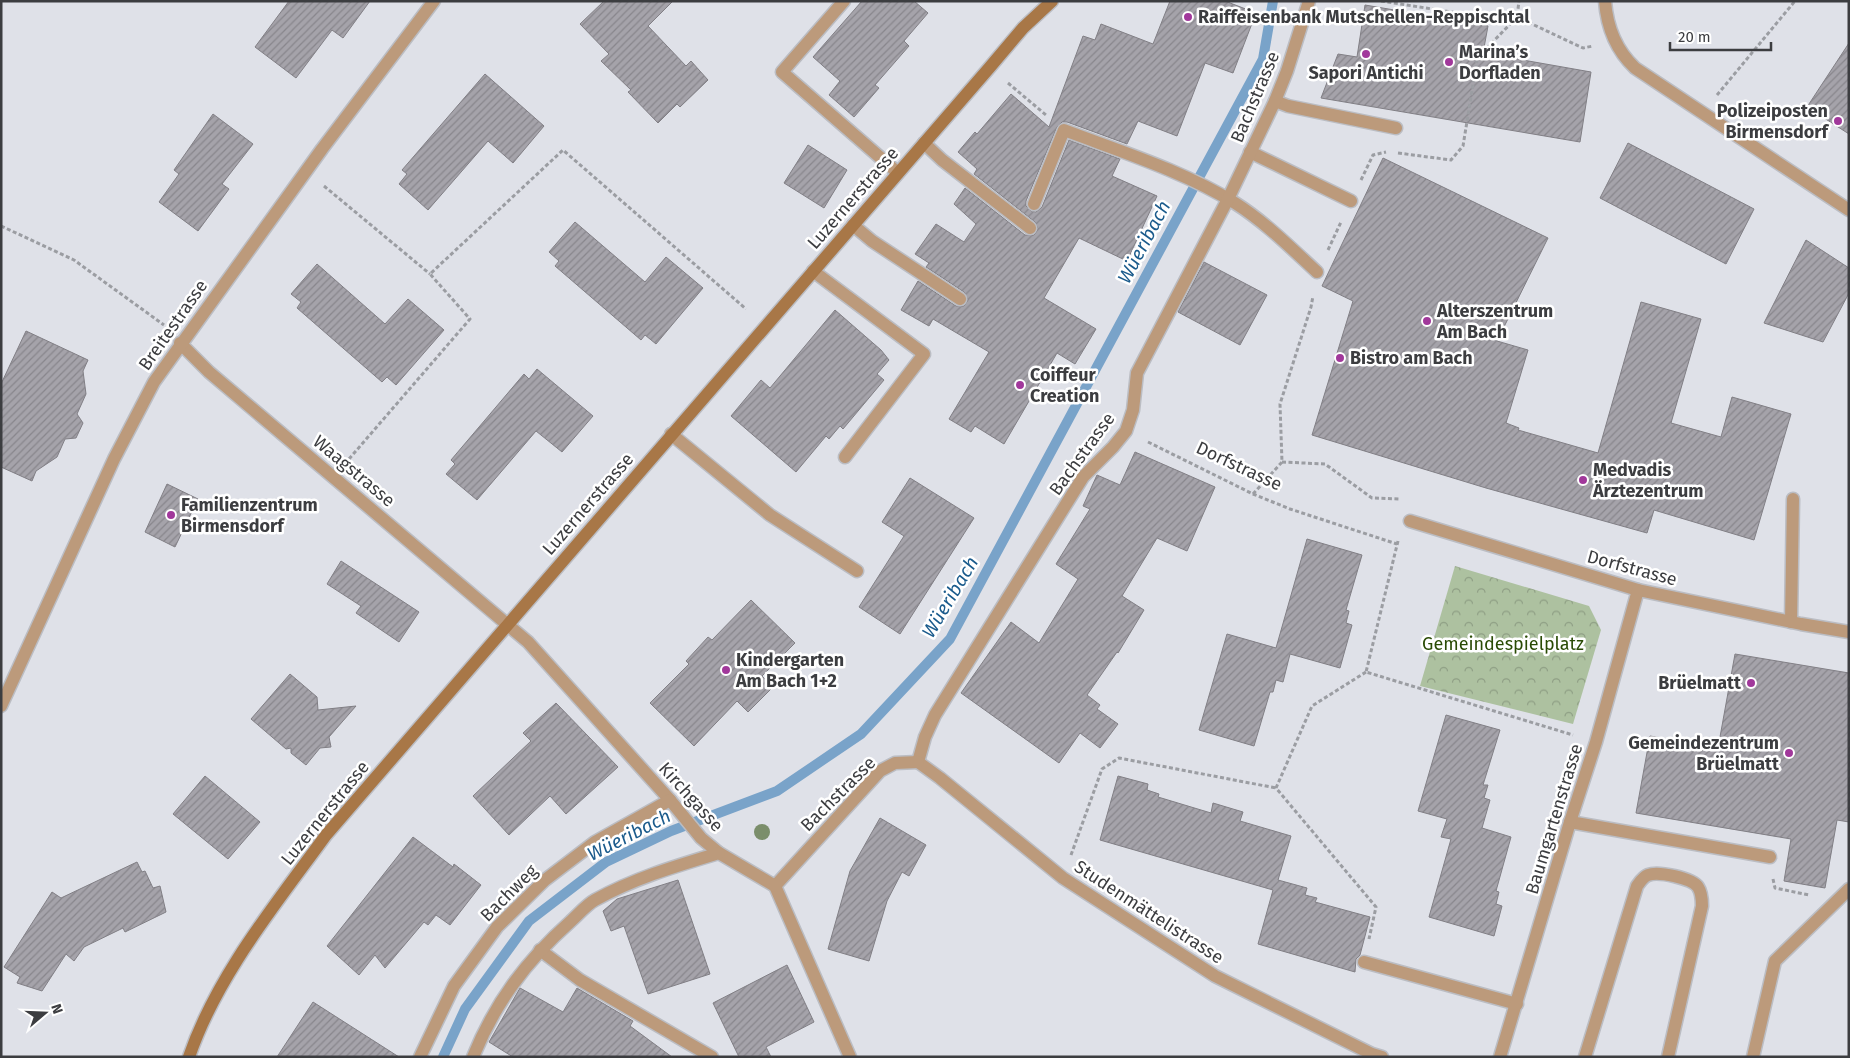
<svg xmlns="http://www.w3.org/2000/svg" width="1850" height="1058" font-family="'Fira Sans',sans-serif">
  <defs>
    <pattern id="forest-crowns" width="20" height="18" patternUnits="userSpaceOnUse" patternTransform="scale(1.25)"><rect width="20" height="18" fill="#adc1a0"/><path d="M2 6a3 3 0 1 1 6 0M12 15a3 3 0 1 1 6 0" fill="none" stroke="#8e9e84"/></pattern>
    <pattern id="building-hatch" width="6" height="6" patternUnits="userSpaceOnUse" patternTransform="scale(1.25)"><rect width="6" height="6" fill="#a5a3aa"/><path d="M-1 1l2-2M0 6l6-6M5 7l2-2" fill="none" stroke="#88868c"/></pattern>
  </defs>
  <rect width="100%" height="100%" fill="#dfe1e8"/>
  <polygon fill="url(#forest-crowns)" points="1455,566 1589,606 1601,630 1573,724 1420,686"/>
  <g fill="none" stroke-linecap="round" stroke-linejoin="round">
    <polyline stroke="#79a3c9" stroke-width="10" points="443,1057 465,1009 529,921 606,862 671,831 777,791 861,734 950,639 1263,59 1273,1"/>
  </g>
  <g fill="url(#building-hatch)" stroke="#817f85">
    <polygon points="289,1 370,1 343,38 332,30 296,78 255,47"/>
    <polygon points="604,1 673,1 648,26 686,66 691,61 708,80 680,107 677,104 658,123 628,92 631,90 601,61 609,54 580,24"/>
    <polygon points="862,1 914,1 928,13 904,41 909,46 875,85 879,88 854,117 829,95 840,81 813,57"/>
    <polygon points="1170,1 1225,1 1256,13 1233,73 1205,63 1177,136 1138,121 1127,144 1067,122 1062,122 1057,127 1026,201 1026,206 1031,211 1036,212 1042,207 1069,140 1120,159 1112,176 1157,196 1127,261 1079,238 1044,298 1096,329 1075,364 1057,353 1004,444 975,426 971,432 949,419 989,352 933,319 929,326 901,310 918,281 956,306 964,306 968,300 964,292 926,267 929,263 915,254 936,224 964,242 976,224 954,204 965,188 1025,235 1034,235 1038,229 1035,222 974,174 977,169 958,152 975,132 977,134 1011,94 1049,127 1083,36 1095,40 1101,24 1153,44"/>
    <polygon points="1365,5 1488,26 1483,53 1591,72 1580,142 1321,98 1338,54 1357,57"/>
    <polygon points="1849,43 1849,134 1807,107"/>
    <polygon points="485,74 544,126 513,163 488,141 428,210 399,184 407,174 402,170"/>
    <polygon points="213,114 253,144 222,184 229,189 198,231 159,202 179,174 174,170"/>
    <polygon points="1628,143 1754,209 1726,264 1600,198"/>
    <polygon points="808,145 847,170 824,208 784,183"/>
    <polygon points="1383,158 1548,238 1497,341 1528,350 1506,423 1519,428 1518,430 1598,453 1641,302 1701,319 1671,423 1721,437 1732,397 1791,414 1754,540 1654,510 1647,533 1486,488 1312,435 1353,301 1322,286"/>
    <polygon points="575,222 645,282 666,257 703,288 656,344 645,335 641,340 555,266 559,261 549,252"/>
    <polygon points="1806,240 1849,268 1849,293 1823,342 1764,323"/>
    <polygon points="1204,262 1267,295 1240,345 1178,312"/>
    <polygon points="317,264 385,324 408,299 444,330 396,385 387,377 382,382 297,308 301,302 291,294"/>
    <polygon points="835,310 881,350 889,360 877,374 884,380 843,429 840,426 829,439 826,436 796,472 731,416 761,380 770,388"/>
    <polygon points="26,331 88,360 83,371 86,394 77,414 83,423 76,438 65,439 57,457 36,471 32,481 1,467 1,384"/>
    <polygon points="537,369 593,416 562,452 536,431 477,500 446,474 455,464 451,460 524,374 529,379"/>
    <polygon points="1135,452 1215,487 1187,551 1157,538 1122,596 1144,610 1118,653 1117,652 1087,695 1100,705 1097,709 1118,724 1100,748 1080,733 1059,763 961,693 1011,622 1039,643 1078,579 1056,564 1090,509 1083,506 1097,475 1120,485"/>
    <polygon points="910,478 974,518 900,634 859,607 904,536 882,522"/>
    <polygon points="167,484 198,499 175,547 145,532"/>
    <polygon points="1307,539 1362,555 1346,610 1349,611 1346,623 1352,625 1340,668 1290,654 1283,682 1276,680 1273,692 1270,692 1254,746 1199,730 1227,634 1276,648"/>
    <polygon points="341,561 419,612 399,642 356,613 361,606 327,584"/>
    <polygon points="751,600 795,643 762,676 773,687 748,712 737,701 694,746 650,703 689,664 686,661 708,637 712,640"/>
    <polygon points="1735,654 1849,673 1849,822 1837,820 1825,888 1784,881 1791,839 1636,813 1650,736 1718,748"/>
    <polygon points="290,674 317,697 318,710 356,706 329,737 331,747 320,748 306,765 291,753 291,748 286,749 251,719"/>
    <polygon points="556,703 618,767 566,814 550,796 509,835 473,796 531,741 523,733"/>
    <polygon points="1446,715 1500,730 1483,785 1488,785 1484,798 1490,800 1482,828 1511,837 1496,891 1499,892 1496,904 1502,906 1494,936 1429,917 1451,839 1441,837 1447,819 1418,811"/>
    <polygon points="205,776 260,822 228,859 173,814"/>
    <polygon points="1118,776 1148,784 1147,790 1159,794 1158,797 1211,813 1213,803 1243,812 1240,821 1291,836 1278,880 1307,888 1305,895 1317,898 1315,902 1370,917 1360,955 1356,959 1355,972 1258,944 1273,890 1100,840"/>
    <polygon points="880,818 926,845 909,876 902,872 887,901 869,961 828,949 850,871"/>
    <polygon points="413,837 453,867 454,864 481,885 450,925 436,915 428,925 424,922 385,968 375,955 359,975 327,946"/>
    <polygon points="137,862 142,872 145,871 153,888 160,886 166,912 125,932 123,928 84,947 74,961 66,954 42,991 17,983 20,977 4,967 52,892 61,898"/>
    <polygon points="678,880 710,974 648,994 624,926 611,931 603,911 617,899"/>
    <polygon points="787,965 814,1022 766,1047 771,1057 739,1057 713,1003"/>
    <polygon points="520,988 563,1012 577,988 633,1021 630,1026 672,1057 513,1057 489,1042"/>
    <polygon points="313,1002 399,1057 277,1057"/>
  </g>
  <g fill="none" stroke-linecap="round" stroke-linejoin="round">
    <defs>
      <g id="service">
        <polyline points="844,1 782,72 898,173"/>
        <polyline points="1275,101 1288,106 1396,128"/>
        <polyline points="924,143 942,160 1030,228"/>
        <polyline points="1250,152 1351,201"/>
        <path d="M1034,204L1064,130C1122,152 1183,171 1235,203C1265,222 1291,248 1317,272"/>
        <polyline points="853,225 872,241 960,299"/>
        <polyline points="813,271 924,354 845,457"/>
        <polyline points="671,434 770,515 857,571"/>
        <polyline points="1791,622 1793,499"/>
        <polyline points="1570,822 1770,857"/>
        <polyline points="540,950 580,980 712,1057"/>
        <polyline points="1364,962 1517,1004"/>
        <path d="M1585,1057L1637,886C1640,882 1643,877 1648,875C1658,871 1692,878 1698,887C1702,893 1702,900 1702,906L1668,1057"/>
        <polyline points="1753,1057 1775,961 1849,889"/>
      </g>
      <g id="minor">
        <polyline points="180,343 209,372 528,642 670,800 701,838 719,853 775,886 850,1057"/>
        <polyline points="1410,521 1638,590 1801,624 1849,632"/>
        <polyline points="1,706 114,459 154,382 322,149 434,1"/>
        <polyline points="918,762 925,737 935,715 1083,477 1113,447 1126,431 1133,410 1137,373 1228,199 1275,101 1287,71 1309,1"/>
        <polyline points="918,762 940,778 1063,878 1215,976 1372,1054 1382,1057"/>
        <polyline points="775,886 880,771 895,763 918,762"/>
        <polyline points="420,1057 454,986 497,927 545,880 595,842 670,800"/>
        <path d="M473,1057C495,1003 526,961 570,922C578,915 586,905 595,900C635,878 676,866 719,853"/>
        <polyline points="1500,1057 1570,822 1596,742 1638,590"/>
      </g>
      <path id="tertiary" d="M1605,1C1607,28 1616,50 1635,68L1849,210"/>
      <path id="secondary" d="M189,1057C217,975 276,904 326,835L990,67L1023,28L1052,1"/>
    </defs>
    <use href="#service" stroke="#bbbdc3" stroke-width="15"/>
    <use href="#minor" stroke="#bbbdc3" stroke-width="15"/>
    <use href="#tertiary" stroke="#bbbdc3" stroke-width="15"/>
    <use href="#secondary" stroke="#bbbdc3" stroke-width="15"/>
    <g stroke="#9b9da2" stroke-width="3" stroke-dasharray="4 2.5" stroke-linecap="butt">
      <polyline points="1381,1 1477,16 1517,17 1583,48 1593,46"/>
      <polyline points="1482,53 1517,17 1519,1"/>
      <polyline points="1008,83 1046,115"/>
      <polyline points="1717,95 1795,1"/>
      <polyline points="1398,153 1451,160 1463,146 1477,60"/>
      <polyline points="1361,180 1373,155 1386,152"/>
      <polyline points="324,186 430,274"/>
      <polyline points="1,226 74,260 164,325"/>
      <polyline points="1328,250 1341,222"/>
      <polyline points="1148,442 1253,494 1290,509 1397,544"/>
      <polyline points="349,459 470,319 430,274 563,150 746,309"/>
      <polyline points="1282,462 1325,464 1372,498 1399,499"/>
      <polyline points="1253,494 1282,462 1280,404 1311,307 1313,296"/>
      <polyline points="1398,541 1366,672 1573,735"/>
      <polyline points="1366,672 1312,706 1276,788 1376,907 1369,939"/>
      <polyline points="1071,855 1102,769 1119,758 1276,788"/>
      <polyline points="1773,879 1775,888 1809,895"/>
    </g>
    <use href="#service" stroke="#bc9a7b" stroke-width="12"/>
    <use href="#minor" stroke="#bc9a7b" stroke-width="12"/>
    <use href="#tertiary" stroke="#bc9a7b" stroke-width="12"/>
    <use href="#secondary" stroke="#a87747" stroke-width="12"/>
  </g>
  <circle fill="#7b8e6b" cx="762" cy="832" r="8"/>
  <g fill="#a1389b" stroke="#fff" stroke-width="2">
    <circle cx="1188" cy="17" r="5"/>
    <circle cx="1366" cy="54" r="5"/>
    <circle cx="1449" cy="62" r="5"/>
    <circle cx="1838" cy="121" r="5"/>
    <circle cx="1427" cy="321" r="5"/>
    <circle cx="1340" cy="358" r="5"/>
    <circle cx="1020" cy="385" r="5"/>
    <circle cx="1583" cy="480" r="5"/>
    <circle cx="171" cy="515" r="5"/>
    <circle cx="726" cy="670" r="5"/>
    <circle cx="1751" cy="683" r="5"/>
    <circle cx="1789" cy="753" r="5"/>
  </g>
  <g text-anchor="middle" dominant-baseline="central" stroke-width="5" stroke-linejoin="round" paint-order="stroke">
    <g font-size="18" font-weight="bold" fill="#3c3d40" stroke="#fff" text-anchor="start">
      <text x="1198" y="17">Raiffeisenbank Mutschellen-Reppischtal</text>
      <text x="1459" y="52">Marina’s<tspan x="1459" dy="21">Dorfladen</tspan></text>
      <text x="1366" y="73" text-anchor="middle">Sapori Antichi</text>
      <text x="1828" y="111" text-anchor="end">Polizeiposten<tspan x="1828" dy="21">Birmensdorf</tspan></text>
      <text x="1437" y="311">Alterszentrum<tspan x="1437" dy="21">Am Bach</tspan></text>
      <text x="1350" y="358">Bistro am Bach</text>
      <text x="1030" y="375">Coiffeur<tspan x="1030" dy="21">Creation</tspan></text>
      <text x="1593" y="470">Medvadis<tspan x="1593" dy="21">Ärztezentrum</tspan></text>
      <text x="181" y="505">Familienzentrum<tspan x="181" dy="21">Birmensdorf</tspan></text>
      <text x="736" y="660">Kindergarten<tspan x="736" dy="21">Am Bach 1+2</tspan></text>
      <text x="1741" y="683" text-anchor="end">Brüelmatt</text>
      <text x="1779" y="743" text-anchor="end">Gemeindezentrum<tspan x="1779" dy="21">Brüelmatt</tspan></text>
    </g>
    <g font-size="18" fill="#3c3d40" stroke="#fff">
      <text transform="translate(1255 97) rotate(-67)">Bachstrasse</text>
      <text transform="translate(853 198) rotate(-49)">Luzernerstrasse</text>
      <text transform="translate(173 325) rotate(-55)">Breitestrasse</text>
      <text transform="translate(1082 454) rotate(-54)">Bachstrasse</text>
      <text transform="translate(1239 466) rotate(25)">Dorfstrasse</text>
      <text transform="translate(354 471) rotate(40)">Waagstrasse</text>
      <text transform="translate(588 504) rotate(-49)">Luzernerstrasse</text>
      <text transform="translate(1632 568) rotate(15)">Dorfstrasse</text>
      <text transform="translate(838 794) rotate(-45)">Bachstrasse</text>
      <text transform="translate(691 797) rotate(48)">Kirchgasse</text>
      <text transform="translate(325 813) rotate(-51)">Luzernerstrasse</text>
      <text transform="translate(1554 819) rotate(-73)">Baumgartenstrasse</text>
      <text transform="translate(509 893) rotate(-45)">Bachweg</text>
      <text transform="translate(1149 912) rotate(33)">Studenmättelistrasse</text>
    </g>
    <g font-size="18" fill="#2a4b05" stroke="#fff">
      <text x="1503" y="644">Gemeindespielplatz</text>
    </g>
    <g font-size="19" font-style="italic" fill="#1b5b8c" stroke="#fff">
      <text transform="translate(1144 242) rotate(-62)">Wüeribach</text>
      <text transform="translate(950 597) rotate(-59)">Wüeribach</text>
      <text transform="translate(629 835) rotate(-27)">Wüeribach</text>
    </g>
  </g>
  <rect width="1850" height="1058" fill="none" stroke="#3c3d40" stroke-width="5"/>
  <g transform="translate(45 1013) rotate(71)" stroke="#ffffff" stroke-width="4" paint-order="stroke">
  <path d="M0-4L9 19L0 12L-9 19Z" fill="#3c3d40"/>
  <text y="-8" font-size="14" font-weight="bold" text-anchor="middle" fill="#3c3d40">N</text>
  </g>
  <path d="M1670 42v8h101v-8" fill="none" stroke="#3c3d40" stroke-width="2.5"/>
  <text x="1678" y="42" font-size="15" fill="#3c3d40" stroke="#ffffff" stroke-width="4" paint-order="stroke">20 m</text>
</svg>
